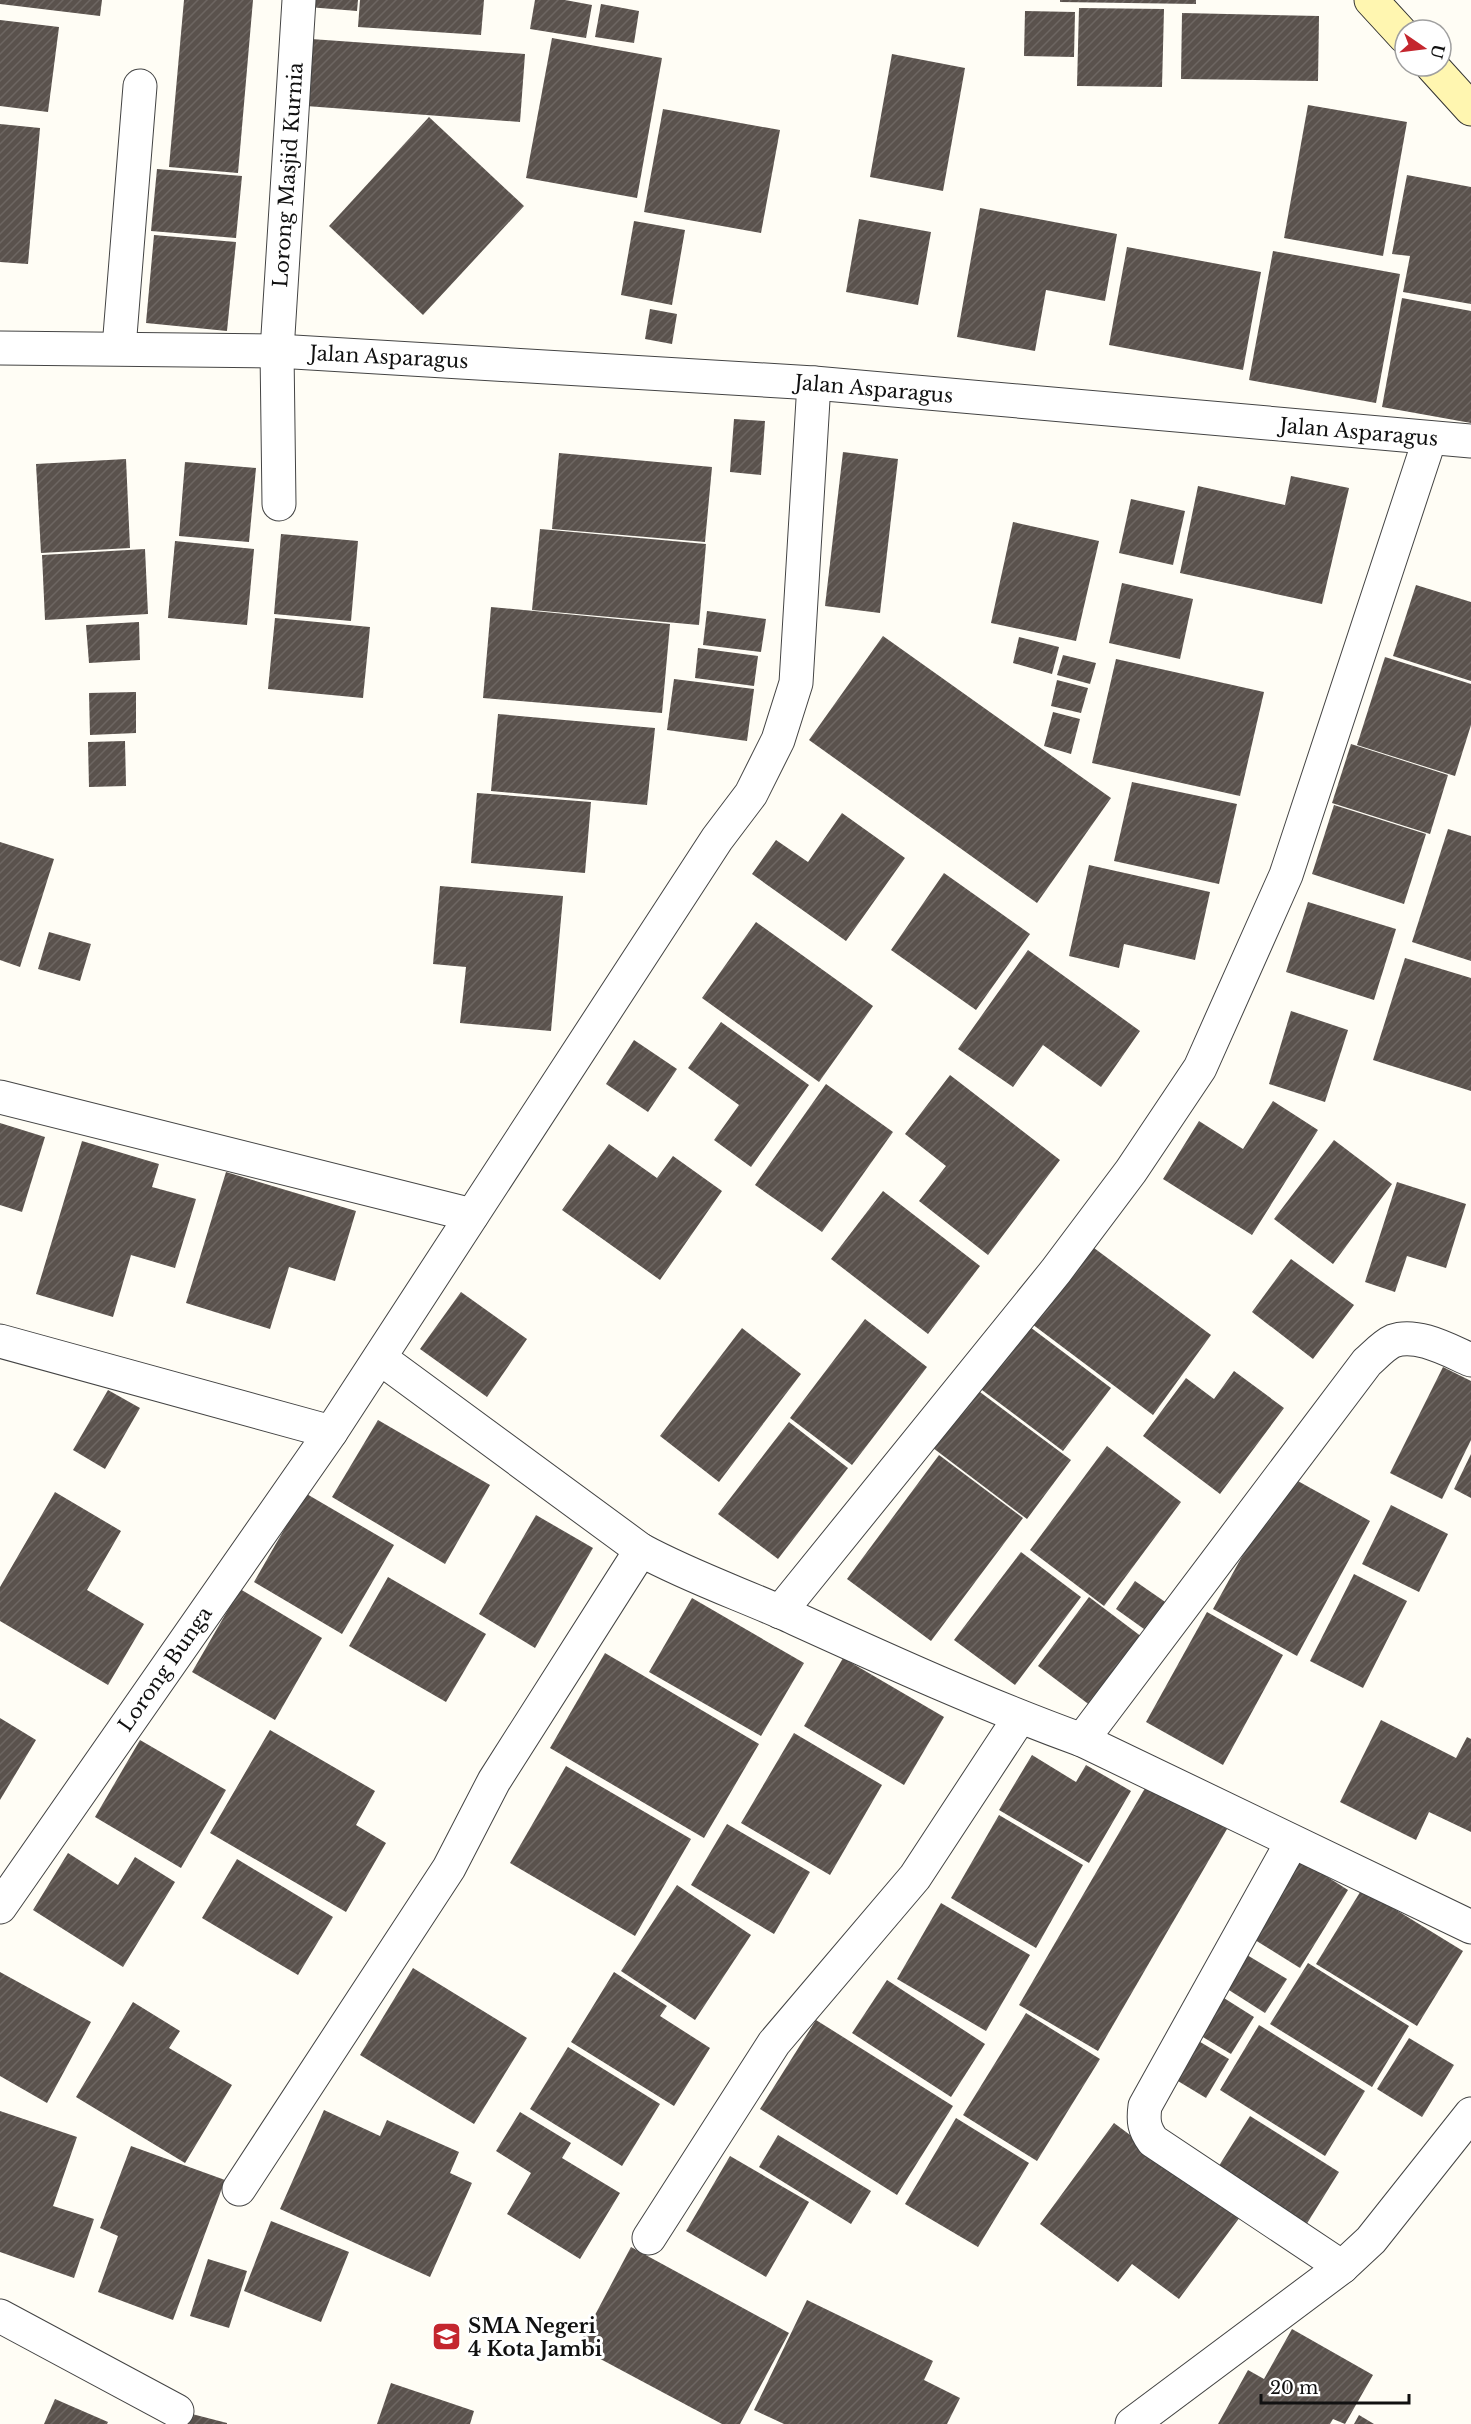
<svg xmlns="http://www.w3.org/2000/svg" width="1471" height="2424" font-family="'Libre Baskerville',serif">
  <defs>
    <pattern id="building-hatch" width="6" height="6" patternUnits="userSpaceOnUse" patternTransform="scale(1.5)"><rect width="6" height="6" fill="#5a524d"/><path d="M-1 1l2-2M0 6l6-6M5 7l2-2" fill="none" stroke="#6d6662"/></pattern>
  </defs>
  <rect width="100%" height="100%" fill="#fffdf5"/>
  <g fill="url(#building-hatch)">
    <polygon points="0,0 102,0 100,16 0,4"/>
    <polygon points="184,0 253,0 238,173 169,167"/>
    <polygon points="309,0 358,0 357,11 308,7"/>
    <polygon points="360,0 484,0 481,35 358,27"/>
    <polygon points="535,0 565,0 592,5 586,38 530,29"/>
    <polygon points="1060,0 1196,0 1196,4 1060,2"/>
    <polygon points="601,4 639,11 634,43 595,37"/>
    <polygon points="1079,8 1164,9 1162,87 1077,86"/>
    <polygon points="1025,11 1075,12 1074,57 1024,56"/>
    <polygon points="1182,13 1319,16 1318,81 1181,79"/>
    <polygon points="0,20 59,27 48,112 0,106"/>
    <polygon points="552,38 662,58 637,198 526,178"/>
    <polygon points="311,39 525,54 520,122 306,106"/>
    <polygon points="892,54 965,68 943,191 870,177"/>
    <polygon points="1308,105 1407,122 1383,256 1284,238"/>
    <polygon points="663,109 780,130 761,233 644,212"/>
    <polygon points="429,117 524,206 423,315 329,226"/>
    <polygon points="0,124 40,128 28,264 0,262"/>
    <polygon points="157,169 242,176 236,238 151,231"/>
    <polygon points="1407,175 1471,187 1471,304 1403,292 1410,256 1392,254"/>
    <polygon points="980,208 1117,234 1105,301 1046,290 1035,351 957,337"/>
    <polygon points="859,219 931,232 918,305 846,292"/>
    <polygon points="634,221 685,230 672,305 621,295"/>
    <polygon points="154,235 236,242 227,331 146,323"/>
    <polygon points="1127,247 1261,272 1243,370 1109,345"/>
    <polygon points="1273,251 1400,274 1376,403 1249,380"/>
    <polygon points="1402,298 1471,311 1471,423 1382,407"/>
    <polygon points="650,309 677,314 672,344 645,339"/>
    <polygon points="734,419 765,421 761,475 730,472"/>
    <polygon points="843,452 898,459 880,613 825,606"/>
    <polygon points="559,453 712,467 705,542 552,529"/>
    <polygon points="126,459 130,548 41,553 36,464"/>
    <polygon points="185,462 256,468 249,542 179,536"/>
    <polygon points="1291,476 1349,488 1322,604 1180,573 1198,486 1285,505"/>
    <polygon points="1131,499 1185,511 1173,565 1119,553"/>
    <polygon points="1013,522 1099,541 1076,641 991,623"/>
    <polygon points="540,529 706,544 699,625 532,610"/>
    <polygon points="281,534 358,541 351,621 274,614"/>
    <polygon points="175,541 254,549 247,625 168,618"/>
    <polygon points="145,549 148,614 45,620 42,555"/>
    <polygon points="1122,583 1193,599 1180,659 1109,643"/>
    <polygon points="1416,585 1471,602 1471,681 1393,656"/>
    <polygon points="491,607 670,624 662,713 483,698"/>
    <polygon points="707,611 766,619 761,652 703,645"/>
    <polygon points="275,618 370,627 363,698 268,689"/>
    <polygon points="139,622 140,660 89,663 86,625"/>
    <polygon points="883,636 1111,798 1037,903 809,740"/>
    <polygon points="1019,637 1059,647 1052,674 1013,663"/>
    <polygon points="698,648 758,656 754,686 695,678"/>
    <polygon points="1063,655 1096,663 1090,684 1057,675"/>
    <polygon points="1385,657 1471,684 1471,725 1455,776 1357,745"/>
    <polygon points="1116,659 1264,692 1240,796 1092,763"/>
    <polygon points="674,679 754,689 747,741 667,730"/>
    <polygon points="1057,680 1088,688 1081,713 1051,706"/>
    <polygon points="136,692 136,733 90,735 89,693"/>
    <polygon points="1053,712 1080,719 1071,754 1044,746"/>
    <polygon points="498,714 655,728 647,805 491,791"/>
    <polygon points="125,741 126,786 89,787 88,742"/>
    <polygon points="1351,744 1448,775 1430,834 1332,803"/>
    <polygon points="1132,782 1237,804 1219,884 1114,861"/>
    <polygon points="477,793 591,802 585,873 471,863"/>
    <polygon points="1334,805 1426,834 1404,904 1312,874"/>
    <polygon points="842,813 905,858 846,941 752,874 776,840 808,862"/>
    <polygon points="1448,829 1471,836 1471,961 1412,942"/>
    <polygon points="0,842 54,859 20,967 0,960"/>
    <polygon points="1089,865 1210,892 1195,960 1124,944 1119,968 1069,956"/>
    <polygon points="944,873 1030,934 976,1010 891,950"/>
    <polygon points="440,886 563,896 551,1031 460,1023 466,967 433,964"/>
    <polygon points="1308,902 1396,929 1374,1000 1286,972"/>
    <polygon points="756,922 873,1006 819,1082 702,998"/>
    <polygon points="49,932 91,944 80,981 38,969"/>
    <polygon points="1028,950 1140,1031 1101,1087 1043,1045 1013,1087 958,1049"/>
    <polygon points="1405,958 1471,978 1471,1091 1373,1060"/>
    <polygon points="1291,1011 1348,1030 1325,1102 1269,1084"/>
    <polygon points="721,1022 809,1085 751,1167 714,1140 739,1105 688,1068"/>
    <polygon points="634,1040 677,1069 648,1112 606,1084"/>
    <polygon points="950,1075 1060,1160 988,1255 919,1201 946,1166 905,1134"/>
    <polygon points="826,1084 893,1132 822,1232 755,1185"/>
    <polygon points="1273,1101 1318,1130 1252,1235 1163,1179 1199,1121 1243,1149"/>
    <polygon points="0,1123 45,1137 22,1212 0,1205"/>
    <polygon points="1334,1140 1392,1184 1333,1264 1274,1219"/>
    <polygon points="82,1141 159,1164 152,1187 196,1199 175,1268 131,1255 113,1317 36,1294"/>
    <polygon points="609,1144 657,1178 673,1156 722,1191 660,1280 562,1210"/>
    <polygon points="226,1172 356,1211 335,1281 289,1267 270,1329 186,1303"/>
    <polygon points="1397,1182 1466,1204 1446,1268 1407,1256 1395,1292 1365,1282"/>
    <polygon points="883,1191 980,1266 928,1334 831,1259"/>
    <polygon points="1090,1245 1211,1335 1153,1415 1032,1324"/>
    <polygon points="1291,1259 1354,1305 1313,1359 1252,1312"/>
    <polygon points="461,1292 527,1339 487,1397 420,1349"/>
    <polygon points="865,1319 927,1367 852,1465 790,1418"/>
    <polygon points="1026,1324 1111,1388 1063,1451 978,1387"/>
    <polygon points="742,1328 801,1374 719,1482 660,1436"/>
    <polygon points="1443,1367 1471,1381 1471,1440 1442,1499 1390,1473"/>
    <polygon points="1234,1371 1284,1408 1220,1494 1143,1436 1186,1378 1214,1399"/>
    <polygon points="976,1389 1071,1460 1027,1519 933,1448"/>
    <polygon points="108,1390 140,1408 105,1469 73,1450"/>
    <polygon points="378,1420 490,1485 445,1564 332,1497"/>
    <polygon points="789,1422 848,1468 778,1559 718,1514"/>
    <polygon points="1107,1446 1181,1502 1104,1606 1030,1550"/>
    <polygon points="1471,1454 1471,1498 1454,1489"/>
    <polygon points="939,1455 1023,1518 931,1641 847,1579"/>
    <polygon points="1287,1475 1370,1521 1297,1656 1213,1609"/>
    <polygon points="55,1492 121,1531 87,1590 144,1624 108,1685 0,1621 0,1587"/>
    <polygon points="305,1493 394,1545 342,1634 254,1582"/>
    <polygon points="1391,1505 1448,1534 1419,1592 1362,1564"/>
    <polygon points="536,1515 593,1548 535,1648 479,1614"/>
    <polygon points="1021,1552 1081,1597 1015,1685 954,1640"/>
    <polygon points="1354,1574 1407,1601 1363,1688 1310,1661"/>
    <polygon points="388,1577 486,1634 446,1702 349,1646"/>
    <polygon points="1135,1581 1171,1606 1151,1634 1116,1609"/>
    <polygon points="240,1589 322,1638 275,1720 192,1672"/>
    <polygon points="1089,1597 1142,1637 1091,1706 1038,1666"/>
    <polygon points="692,1598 804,1663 761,1736 649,1672"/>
    <polygon points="1207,1612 1283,1655 1223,1765 1146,1722"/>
    <polygon points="605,1653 759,1744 704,1838 550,1748"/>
    <polygon points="843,1658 944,1717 904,1785 804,1726"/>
    <polygon points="0,1718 36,1740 0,1800"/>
    <polygon points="1381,1720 1456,1758 1467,1737 1471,1739 1471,1832 1429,1812 1416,1840 1340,1802"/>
    <polygon points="270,1730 375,1791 356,1825 386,1843 346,1912 210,1833"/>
    <polygon points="794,1733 882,1785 830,1875 741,1823"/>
    <polygon points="140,1740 226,1790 181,1868 95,1817"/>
    <polygon points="1032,1755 1076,1782 1086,1765 1131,1791 1089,1863 999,1810"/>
    <polygon points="566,1766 691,1839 635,1936 510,1863"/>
    <polygon points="1148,1783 1227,1829 1098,2051 1019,2005"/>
    <polygon points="999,1815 1083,1865 1036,1948 951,1898"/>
    <polygon points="727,1824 810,1872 774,1934 691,1885"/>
    <polygon points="68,1853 118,1885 135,1857 175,1882 123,1967 33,1910"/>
    <polygon points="1296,1857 1348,1890 1300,1968 1247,1935"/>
    <polygon points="237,1859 333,1917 298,1975 202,1918"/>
    <polygon points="677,1885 751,1935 695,2020 621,1971"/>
    <polygon points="1362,1889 1463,1951 1417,2026 1316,1964"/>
    <polygon points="941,1903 1030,1955 986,2031 897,1979"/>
    <polygon points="1242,1952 1287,1979 1265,2013 1221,1985"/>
    <polygon points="1308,1963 1409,2026 1372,2087 1270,2024"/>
    <polygon points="413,1968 527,2038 474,2124 360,2055"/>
    <polygon points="0,1972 91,2022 47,2103 0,2076"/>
    <polygon points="614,1972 667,2006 660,2016 710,2048 674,2106 571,2042"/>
    <polygon points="887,1980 985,2044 951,2097 852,2033"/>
    <polygon points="1216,1993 1254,2017 1231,2054 1193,2031"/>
    <polygon points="133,2002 180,2031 169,2048 232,2085 185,2163 76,2097"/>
    <polygon points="1026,2013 1100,2059 1037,2161 963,2115"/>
    <polygon points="816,2020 953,2106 897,2195 760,2109"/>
    <polygon points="1259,2025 1365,2091 1325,2156 1220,2090"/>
    <polygon points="1190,2036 1229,2059 1206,2098 1168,2075"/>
    <polygon points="1409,2038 1454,2065 1422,2117 1377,2089"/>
    <polygon points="568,2047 660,2104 622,2166 530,2109"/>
    <polygon points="324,2110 380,2136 387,2120 459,2152 450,2173 472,2183 430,2277 280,2209"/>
    <polygon points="0,2111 77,2137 53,2206 94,2219 74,2278 0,2252"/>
    <polygon points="520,2112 571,2143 562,2158 620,2193 580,2259 507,2214 531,2173 496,2151"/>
    <polygon points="1250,2116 1339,2172 1301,2233 1212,2177"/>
    <polygon points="956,2118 1029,2163 978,2247 905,2204"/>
    <polygon points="1114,2123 1240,2217 1179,2299 1132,2264 1118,2282 1040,2224"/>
    <polygon points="778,2135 871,2191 851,2224 759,2167"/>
    <polygon points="131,2146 225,2180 173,2320 98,2292 118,2236 100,2228"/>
    <polygon points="730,2156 809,2202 766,2277 686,2231"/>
    <polygon points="271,2221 349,2252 321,2322 244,2291"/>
    <polygon points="631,2247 789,2333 740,2424 722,2424 578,2347"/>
    <polygon points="208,2259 247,2271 229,2328 190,2316"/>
    <polygon points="807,2300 933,2361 924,2380 960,2398 947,2424 784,2424 754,2410"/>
    <polygon points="1292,2329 1373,2375 1345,2424 1333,2419 1330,2424 1218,2424 1248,2370 1264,2379"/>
    <polygon points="391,2383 474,2411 470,2424 377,2424"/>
    <polygon points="55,2399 108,2422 107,2424 44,2424"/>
    <polygon points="192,2414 227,2423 227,2424 189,2424"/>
    <polygon points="1359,2415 1374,2424 1354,2424"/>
  </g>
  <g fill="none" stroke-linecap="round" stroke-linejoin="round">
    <defs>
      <g id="street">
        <polyline points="0,348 277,351 814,383 1471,441"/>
        <polyline points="119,348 140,86"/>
        <polyline points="279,504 277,351 299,0"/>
        <polyline points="0,1097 472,1215"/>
        <polyline points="0,1341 331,1432 717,839 751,794 778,740 796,683 814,383"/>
        <polyline points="380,1358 641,1550"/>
        <polyline points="780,1612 1056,1271 1131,1171 1200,1068 1286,875 1430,438"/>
        <path d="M1082,1740L1367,1362C1374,1356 1384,1345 1393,1341C1417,1332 1450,1351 1471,1360"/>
        <path d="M1292,1842L1145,2106C1143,2121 1144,2129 1153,2141L1342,2267"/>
        <polyline points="0,1907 331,1432"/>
        <path d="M239,2189L449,1868L494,1781L641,1550C687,1575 735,1592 783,1613C882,1658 980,1703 1082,1740L1471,1927"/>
        <polyline points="649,2238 774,2043 915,1877 1020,1717"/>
        <polyline points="0,2316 177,2411"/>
        <polyline points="1132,2424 1342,2267 1371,2240 1471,2114"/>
      </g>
      <g id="secondary">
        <polyline points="1371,0 1405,37"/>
        <polyline points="1432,66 1471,109"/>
      </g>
    </defs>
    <use href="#street" stroke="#444" stroke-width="35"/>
    <use href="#secondary" stroke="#333" stroke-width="35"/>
    <use href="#street" stroke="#fff" stroke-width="33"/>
    <use href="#secondary" stroke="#fff6b0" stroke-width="33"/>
  </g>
  <defs>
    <symbol id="school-square" viewBox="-11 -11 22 22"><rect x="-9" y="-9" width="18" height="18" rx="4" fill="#c4262e" stroke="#fff"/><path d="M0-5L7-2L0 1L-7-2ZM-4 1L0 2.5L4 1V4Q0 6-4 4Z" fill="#fff"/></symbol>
  </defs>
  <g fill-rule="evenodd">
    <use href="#school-square" x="430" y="2320" width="33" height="33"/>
  </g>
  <g text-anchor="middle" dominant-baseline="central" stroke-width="6" stroke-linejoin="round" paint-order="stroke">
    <g font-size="20" fill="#111" stroke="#fff">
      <text transform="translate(288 175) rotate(-86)">Lorong Masjid Kurnia</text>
      <text transform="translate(389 357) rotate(3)">Jalan Asparagus</text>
      <text transform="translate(874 389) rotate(5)">Jalan Asparagus</text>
      <text transform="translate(1359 432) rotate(5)">Jalan Asparagus</text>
      <text transform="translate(165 1669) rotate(-55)">Lorong Bunga</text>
    </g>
    <g font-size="20" font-weight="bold" fill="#111" stroke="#fff" text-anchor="start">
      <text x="468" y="2326">SMA Negeri<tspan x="468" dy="23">4 Kota Jambi</tspan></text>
    </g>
  </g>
  <g transform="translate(1423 48) rotate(104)"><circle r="28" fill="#ffffff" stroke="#a0a0a0" stroke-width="1.5"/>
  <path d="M0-4.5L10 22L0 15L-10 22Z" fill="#c4262e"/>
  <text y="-9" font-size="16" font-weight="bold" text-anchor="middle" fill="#111111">U</text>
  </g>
  <path d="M1261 2394v9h148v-9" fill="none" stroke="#111111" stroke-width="3"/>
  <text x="1270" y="2394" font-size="18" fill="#111111" stroke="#ffffff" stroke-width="4.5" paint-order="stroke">20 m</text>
</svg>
